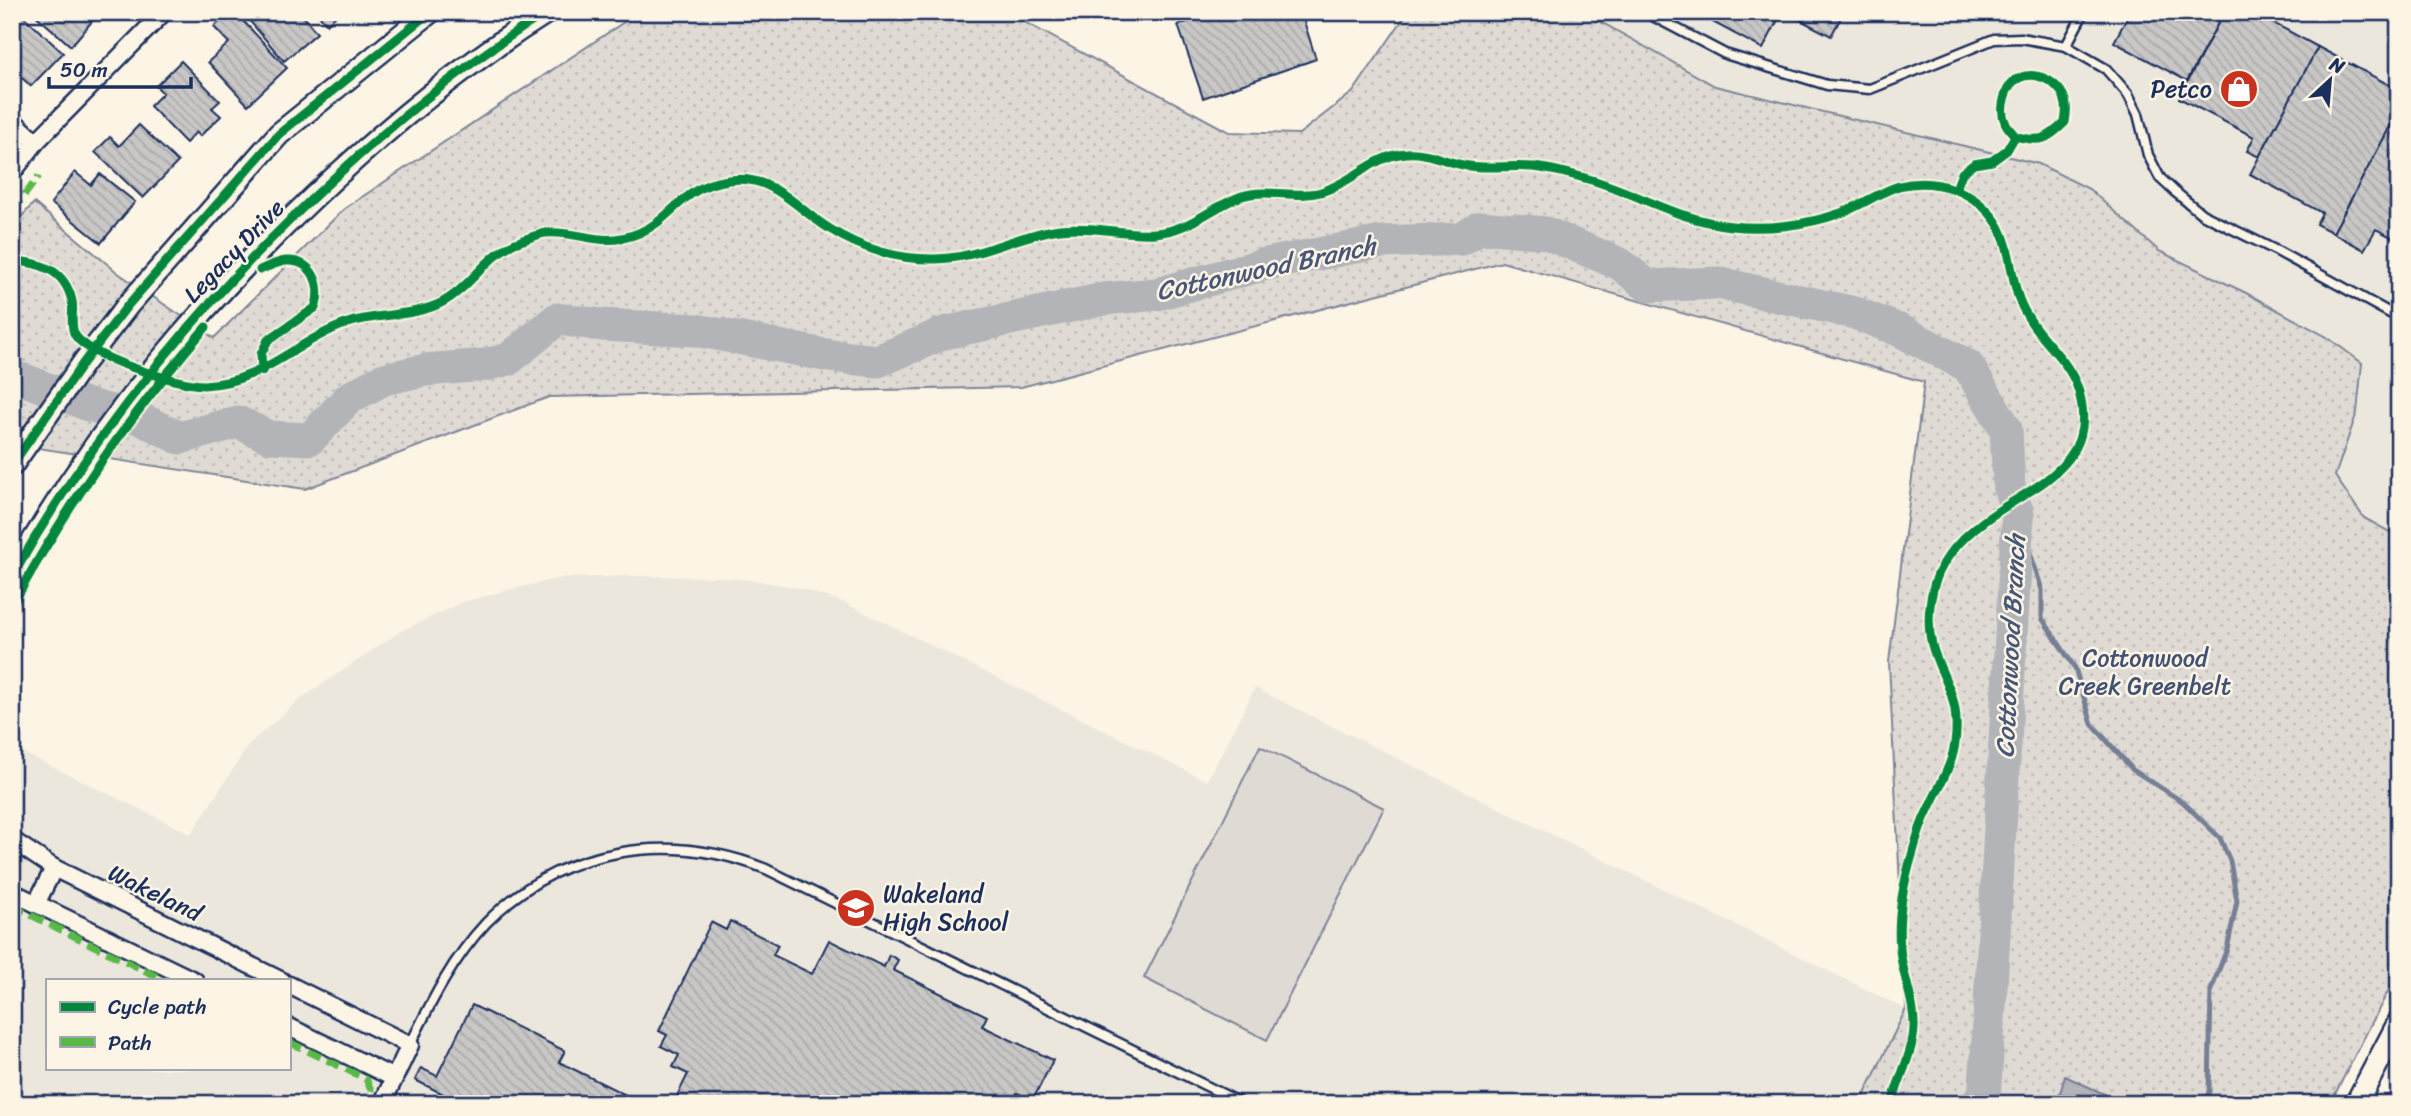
<svg xmlns="http://www.w3.org/2000/svg" width="2411" height="1116" font-family="Sriracha,sans-serif">
  <defs>
    <pattern id="park-dots" width="8" height="8" patternUnits="userSpaceOnUse" patternTransform="scale(1.75)"><rect width="8" height="8" fill="#dfdbd4"/><path d="M2 2h.1M6 6h.1" fill="none" stroke="#bfbcb8" stroke-width="1.8" stroke-linecap="round"/></pattern>
    <pattern id="building-back-hatch" width="6" height="6" patternUnits="userSpaceOnUse" patternTransform="scale(1.75)"><rect width="6" height="6" fill="#c8c7c6"/><path d="M-1 5l2 2M0 0l6 6M5-1l2 2" fill="none" stroke="#ababac"/></pattern>
  </defs>
  <rect width="100%" height="100%" fill="#fcf5e5"/>
  <filter id="ink" filterUnits="userSpaceOnUse"><feTurbulence type="fractalNoise" baseFrequency=".0143" numOctaves="2"/><feDisplacementMap in="SourceGraphic" scale="14" xChannelSelector="R" yChannelSelector="G"/><feConvolveMatrix kernelMatrix="1 2 1 2 8 2 1 2 1" color-interpolation-filters="sRGB"/></filter>
  <g filter="url(#ink)">
    <g fill="#ece7dc" fill-rule="evenodd">
      <polygon points="1583,12 2399,12 2399,537 2364,518 2335,476 2357,412 2246,293 2159,251 2089,189 2039,164 1715,86"/>
      <path d="M631,576L719,577L760,581L799,588L845,603L1207,781L1255,688L1906,1009L1860,1104H12V747L191,834L249,744L299,700L401,631L463,602L508,590L561,578ZM47,981H289V1069H47Z"/>
    </g>
    <polygon fill="url(#park-dots)" stroke="#7d8599" stroke-width="2" points="639,12 1006,12 1229,132 1299,134 1353,92 1408,12 1583,12 1715,86 2039,164 2089,189 2159,251 2246,293 2327,337 2362,363 2357,412 2335,476 2364,518 2399,537 2399,970 2330,1104 1860,1104 1906,1009 1889,662 1924,382 1502,262 1021,387 549,397 305,489 12,444 12,227 34,203 118,273 214,338 344,209"/>
    <polygon fill="#dfdbd4" stroke="#7d8599" stroke-width="2" points="1260,746 1384,808 1267,1040 1144,978"/>
    <polygon fill="#b2b4b8" stroke="#767f94" stroke-width="2" points="2065,1076 2126,1104 2057,1104"/>
    <g fill="none" stroke-linecap="round" stroke-linejoin="round">
      <polyline stroke="#767f94" stroke-width="5" points="2018,514 2042,590 2042,618 2075,668 2092,724 2133,770 2183,802 2220,838 2230,861 2237,901 2227,949 2211,990 2209,1092 2203,1104"/>
      <polyline stroke="#b2b4b8" stroke-width="33" points="12,378 25,380 88,405 139,418 180,438 238,422 269,437 310,439 349,398 384,379 425,370 485,365 509,359 557,319 602,325 696,330 830,356 878,361 944,333 1104,299 1157,294 1266,264 1382,242 1462,239 1480,227 1546,233 1620,264 1648,286 1718,283 1855,313 1899,330 1968,366 2006,429 2009,487 2018,514 1987,1056 1984,1098 1976,1104"/>
    </g>
    <g fill="url(#building-back-hatch)" stroke="#1b2f5e" stroke-width="2">
      <polygon points="12,12 19,12 63,53 31,86 12,69"/>
      <polygon points="32,12 100,12 71,46"/>
      <polygon points="230,12 235,12 287,68 248,105 208,62 229,43 214,27"/>
      <polygon points="242,12 300,12 317,33 284,61"/>
      <polygon points="316,12 340,12 327,24"/>
      <polygon points="1217,12 1301,12 1316,59 1203,98 1178,25"/>
      <polygon points="1694,12 1782,12 1763,49"/>
      <polygon points="1785,12 1844,12 1831,36"/>
      <polygon points="2130,12 2224,12 2187,81 2114,42"/>
      <polygon points="2224,12 2253,12 2318,47 2259,157 2247,151 2254,137 2179,98"/>
      <polygon points="2318,47 2399,90 2399,110 2333,233 2316,224 2322,213 2250,174"/>
      <polygon points="181,61 220,101 212,108 221,116 200,136 196,132 186,143 150,106 163,93 156,86"/>
      <polygon points="2399,110 2399,241 2376,229 2364,250 2333,233"/>
      <polygon points="139,125 178,162 143,198 95,152 110,137 119,146"/>
      <polygon points="75,172 91,185 100,174 135,202 101,243 51,203"/>
      <polygon points="730,921 778,945 773,955 812,974 829,940 884,967 889,955 898,960 893,970 987,1016 982,1026 1053,1060 1033,1100 1017,1093 1012,1104 673,1104 688,1074 673,1067 679,1055 661,1046 667,1035 659,1031 711,922 726,930"/>
      <polygon points="472,1005 565,1051 559,1062 634,1099 632,1104 450,1104 453,1099 415,1080 421,1068 437,1076"/>
    </g>
    <g fill="none" stroke-linecap="round" stroke-linejoin="round">
      <defs>
        <g id="lane">
          <polyline points="1645,12 1725,54 1827,85 1870,89 1994,39 2021,38 2066,46 2106,69 2128,94 2138,114 2148,155 2160,178 2174,191 2202,214 2277,251 2399,318"/>
          <polyline points="2066,46 2084,12"/>
          <polyline points="2399,459 2395,470 2399,484"/>
          <path d="M410,1045C431,1002 453,958 486,923C560,846 670,831 766,869L1243,1104"/>
        </g>
        <g id="street">
          <polyline points="12,120 36,142"/>
          <polyline points="12,173 36,142 164,12"/>
          <polyline points="12,840 54,868 282,981"/>
          <polyline points="12,892 195,981"/>
          <polyline points="36,904 54,868"/>
          <polyline points="289,985 410,1045 382,1104"/>
          <polyline points="289,1027 394,1078"/>
        </g>
        <g id="secondary">
          <polyline points="12,465 84,362 128,305 279,134 430,12"/>
          <path d="M12,577C98,424 206,297 334,178C400,117 470,60 547,12"/>
          <polyline points="2356,1104 2399,1022"/>
        </g>
      </defs>
      <use href="#lane" stroke="#1b2f5e" stroke-width="13"/>
      <use href="#street" stroke="#1b2f5e" stroke-width="21"/>
      <use href="#secondary" stroke="#1b2f5e" stroke-width="26"/>
      <use href="#lane" stroke="#fcf5e5" stroke-width="8"/>
      <use href="#street" stroke="#fcf5e5" stroke-width="16"/>
      <use href="#secondary" stroke="#fcf5e5" stroke-width="21"/>
      <g stroke="#58b947" stroke-width="7" stroke-dasharray="14 7" stroke-linecap="butt">
        <polyline points="12,212 39,176"/>
        <polyline points="12,906 166,981"/>
        <polyline points="289,1042 366,1079 371,1090 365,1104"/>
      </g>
      <defs>
        <g id="cycleway">
          <path d="M1956,189L1962,173L1974,164L1992,161L2007,150L2015,136C2040,143 2047,140 2065,122C2066,116 2067,110 2066,105C2064,85 2038,69 2019,78C2005,84 1999,109 2005,122C2007,127 2012,132 2015,136"/>
          <path d="M12,261C41,262 65,270 72,301C74,311 70,323 74,333C83,356 178,385 204,385C263,383 295,341 348,323C378,313 413,317 441,303C470,288 486,256 515,243C518,242 542,233 545,233C581,230 600,249 639,233C671,220 680,191 718,182C770,169 791,205 830,229C861,249 899,260 936,259C981,258 1016,235 1060,229C1091,225 1123,235 1155,233C1189,231 1211,207 1242,196C1268,188 1296,199 1321,192C1352,183 1374,155 1407,153C1429,151 1448,164 1469,166C1490,169 1512,165 1533,167C1554,169 1575,175 1595,181C1643,196 1679,220 1731,226C1767,230 1807,225 1841,213C1861,206 1879,192 1899,186C1936,177 1976,191 1997,223C2011,246 2010,274 2019,299C2033,337 2069,356 2079,392C2098,460 2042,482 1997,512C1971,529 1945,552 1935,582C1929,601 1927,625 1932,645C1939,672 1955,690 1956,720C1958,759 1943,777 1928,810C1921,823 1916,840 1912,855C1903,885 1897,918 1900,949C1902,975 1915,1001 1914,1028C1913,1053 1898,1079 1892,1104"/>
          <path d="M260,270C269,266 277,262 286,261C313,259 323,286 315,308L268,340L261,354L262,371"/>
          <polyline points="12,465 84,362 128,305 279,134 430,12"/>
          <path d="M12,577C98,424 206,297 334,178C400,117 470,60 547,12"/>
          <path d="M12,606C66,506 132,413 206,327"/>
        </g>
      </defs>
      <use href="#cycleway" stroke="#fcf5e5" stroke-width="13"/>
      <use href="#cycleway" stroke="#00873e" stroke-width="9"/>
    </g>
  </g>
  <defs>
    <symbol id="shop-disc" viewBox="-11 -11 22 22"><circle r="9.5" fill="#c8321e" stroke="#fcf5e5"/><path d="M-5-2.5h2.3a2.7 3.5 0 0 1 5.4 0H5L5.5 6h-11ZM-1.5-2.5h3a1.5 2.3 0 0 0-3 0Z" fill="#fff"/></symbol>
    <symbol id="school-disc" viewBox="-11 -11 22 22"><circle r="9.5" fill="#c8321e" stroke="#fcf5e5"/><path d="M0-5L7-2L0 1L-7-2ZM-4 1L0 2.5L4 1V4Q0 6-4 4Z" fill="#fff"/></symbol>
  </defs>
  <g fill-rule="evenodd">
    <use href="#shop-disc" x="2217" y="67" width="44" height="44"/>
    <use href="#school-disc" x="834" y="886" width="44" height="44"/>
  </g>
  <g text-anchor="middle" dominant-baseline="central" stroke-width="5" stroke-linejoin="round" paint-order="stroke">
    <g font-size="24" fill="#1b2f5e" stroke="#fcf5e5" text-anchor="end">
      <text x="2212" y="89">Petco</text>
      <text x="883" y="894" text-anchor="start">Wakeland<tspan x="883" dy="28">High School</tspan></text>
    </g>
    <g font-size="24" fill="#1b2f5e" stroke="#fcf5e5">
      <text transform="translate(234 251) rotate(-46)">Legacy Drive</text>
      <text transform="translate(155 893) rotate(26)">Wakeland</text>
    </g>
    <g font-size="24" fill="#425176" stroke="#fcf5e5">
      <text x="2145" y="658">Cottonwood<tspan x="2145" dy="28">Creek Greenbelt</tspan></text>
    </g>
    <g font-size="26" font-style="italic" fill="#485779" stroke="#fcf5e5">
      <text transform="translate(1266 268) rotate(-12)">Cottonwood Branch</text>
      <text transform="translate(2010 646) rotate(-87)">Cottonwood Branch</text>
    </g>
  </g>
  <rect width="2411" height="1116" fill="none" stroke="#fcf5e5" stroke-width="42"/>
  <rect x="21" y="21" width="2369" height="1074" fill="none" stroke="#1b2f5e" stroke-width="2.5" filter="url(#ink)"/>
  <rect x="46" y="979" width="245" height="91" fill="#fcf5e5" stroke="#a2a6af" stroke-width="2"/>
  <rect x="60" y="1002" width="35" height="10" fill="#00873e" stroke="#a2a6af" stroke-width="2"/>
  <text x="108" y="1014" font-size="21" fill="#1b2f5e">Cycle path</text>
  <rect x="60" y="1037" width="35" height="10" fill="#58b947" stroke="#a2a6af" stroke-width="2"/>
  <text x="108" y="1050" font-size="21" fill="#1b2f5e">Path</text>
  <g transform="translate(2330 80) rotate(26)" stroke="#fcf5e5" stroke-width="5" paint-order="stroke">
  <path d="M0-5L12 26L0 18L-12 26Z" fill="#1b2f5e"/>
  <text y="-10" font-size="19" font-weight="bold" text-anchor="middle" fill="#1b2f5e">N</text>
  </g>
  <path d="M49 77v10h142v-10" fill="none" stroke="#1b2f5e" stroke-width="3.5"/>
  <text x="60" y="77" font-size="21" fill="#1b2f5e" stroke="#fcf5e5" stroke-width="5" paint-order="stroke">50 m</text>
</svg>
